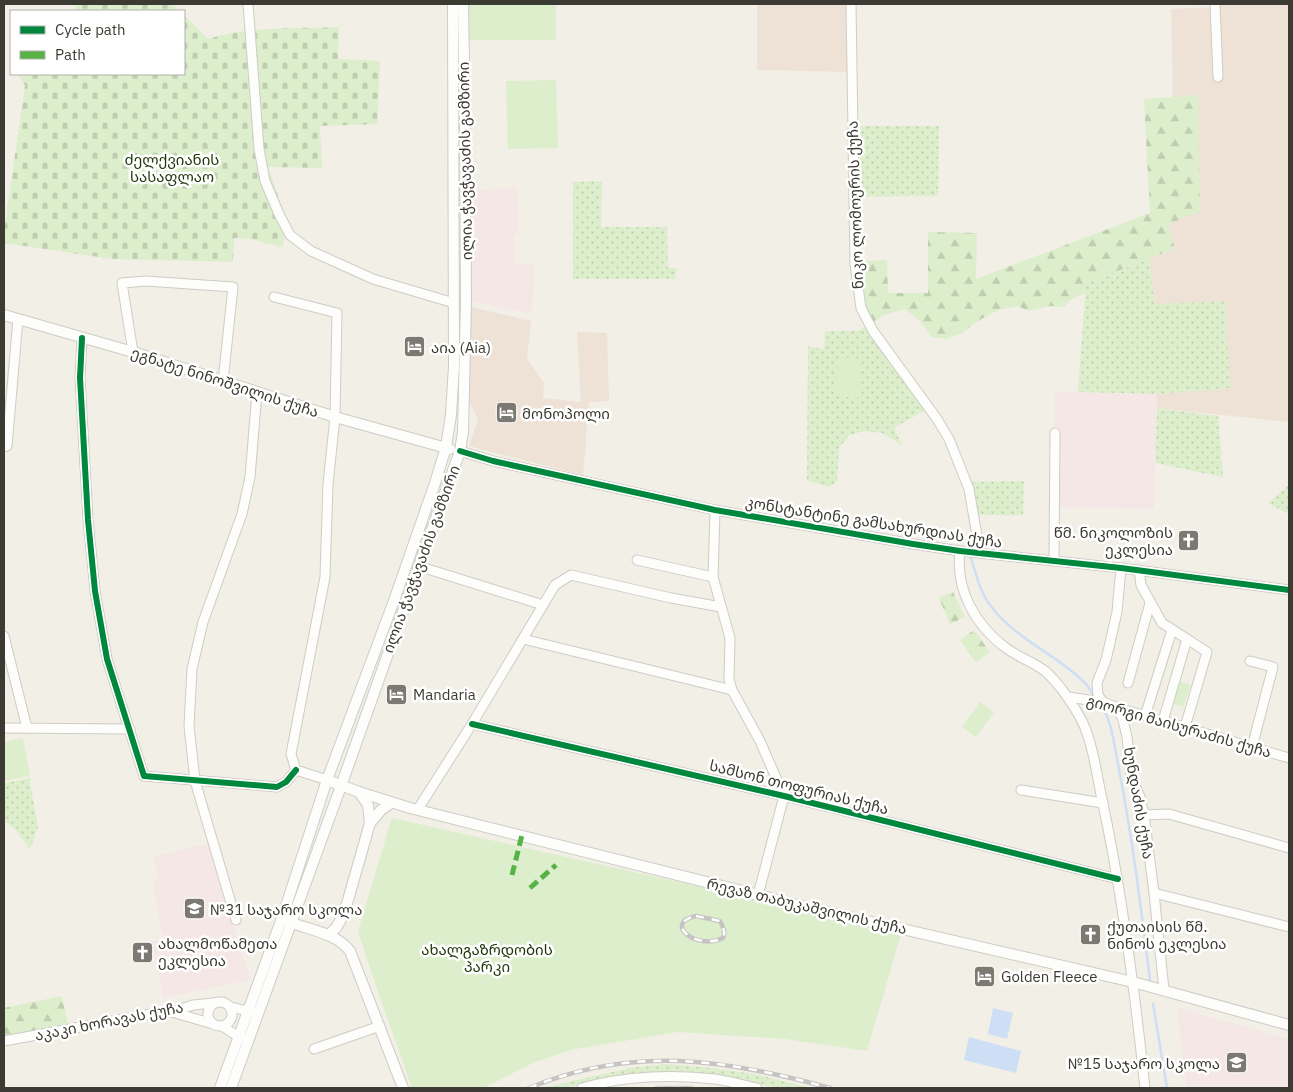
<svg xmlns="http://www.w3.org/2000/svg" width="1293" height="1092" font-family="'IBM Plex Sans','Noto Sans Georgian',sans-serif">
  <defs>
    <pattern id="grass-dots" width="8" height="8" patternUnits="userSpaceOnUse" patternTransform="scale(1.25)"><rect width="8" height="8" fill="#dec"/><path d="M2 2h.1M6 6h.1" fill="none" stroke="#bfcdb0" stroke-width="1.8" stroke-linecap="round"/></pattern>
    <pattern id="forest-firs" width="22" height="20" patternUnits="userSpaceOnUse" patternTransform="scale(1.25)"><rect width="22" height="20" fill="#dec"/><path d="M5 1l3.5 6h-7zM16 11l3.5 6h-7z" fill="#bfcdb0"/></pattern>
    <pattern id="cemetery-stones" width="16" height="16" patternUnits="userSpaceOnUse" patternTransform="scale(1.25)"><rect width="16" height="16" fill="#dec"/><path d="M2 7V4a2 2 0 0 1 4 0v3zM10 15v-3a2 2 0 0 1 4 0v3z" fill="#bfcdb0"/></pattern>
  </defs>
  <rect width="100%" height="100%" fill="#f1efe6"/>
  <g fill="#eee1d6">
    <polygon points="757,4 851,4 851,72 757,70"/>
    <polygon points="1215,4 1289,4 1289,422 1157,408 1157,394 1230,388 1155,304 1149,259 1175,249 1168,224 1198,95 1173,98 1171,9 1215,7"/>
    <polygon points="471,307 531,321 527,359 544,383 543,398 581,402 577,332 607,333 609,401 589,402 583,475 469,446 478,419 468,399"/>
  </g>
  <g fill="#f6e7e7">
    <polygon points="518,188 519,233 514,234 514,263 534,264 532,314 471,301 471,190"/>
    <polygon points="1055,392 1157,394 1154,509 1054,507"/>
    <polygon points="210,843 250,980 163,998 152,942 163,939 153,880 159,878 154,856"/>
    <polygon points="1177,1008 1289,1039 1289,1088 1187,1088"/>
  </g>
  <g fill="url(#grass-dots)">
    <polygon points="852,126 939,126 938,196 853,197"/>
    <polygon points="602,181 601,227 667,227 668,268 677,268 675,279 573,279 573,182"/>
    <polygon points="1149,259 1155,304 1225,301 1230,388 1157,394 1078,392 1086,283"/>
    <polygon points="867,326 925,410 894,428 902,445 882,433 865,431 849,435 839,448 837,481 829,487 807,480 808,346 824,349 825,331 857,331"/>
    <polygon points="1157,408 1218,416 1223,477 1155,463"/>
    <polygon points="1024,481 1023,515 972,515 965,482"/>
    <polygon points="1289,485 1289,514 1268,503"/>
    <polygon points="31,778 30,784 38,827 30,849 14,828 4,821 4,783"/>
    <polygon points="666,1064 712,1068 754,1074 812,1088 777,1088 717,1074 672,1073 592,1082 567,1088 542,1088 630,1068"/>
  </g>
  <g fill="url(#forest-firs)">
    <polygon points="1198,95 1200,212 1168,224 1175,249 1086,283 1086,292 1070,300 1064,307 1050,306 1028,311 1018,306 998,310 976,322 962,333 947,339 932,337 920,321 905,309 884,315 867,326 853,262 887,260 888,293 928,293 928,232 977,233 976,279 1150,213 1144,99"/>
    <polygon points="953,592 965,617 950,624 939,598"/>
    <polygon points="974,630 990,652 976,662 960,640"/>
    <polygon points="62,996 68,1026 4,1041 4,1008"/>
  </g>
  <g fill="url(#cemetery-stones)">
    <polygon points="76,4 172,4 180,11 74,11"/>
    <path d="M184,15L208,39C249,26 296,29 339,27L338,59L380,61L377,124L320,126L322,168L268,167L279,197L269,204L285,235L282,247L250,239L234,238L233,262L112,259L4,243V232L25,85L17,74H184Z"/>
  </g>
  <g fill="#dec">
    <rect x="468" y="4" width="88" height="36"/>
    <polygon points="556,80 558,148 508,149 506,81"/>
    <polygon points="838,357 862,359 858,398 835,396"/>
    <polygon points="1179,681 1191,685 1183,707 1172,703"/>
    <polygon points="980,702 994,712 976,737 962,727"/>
    <polygon points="23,738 30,776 4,781 4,742"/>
    <polygon points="392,818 755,899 901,934 867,1051 785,1039 678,1032 570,1050 533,1063 483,1088 412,1088 378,992 358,931"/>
  </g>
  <g fill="#cedff5">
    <polygon points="993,1008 1013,1013 1007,1039 988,1034"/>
    <polygon points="969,1037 1021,1051 1016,1073 964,1060"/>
  </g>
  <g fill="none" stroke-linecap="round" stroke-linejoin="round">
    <g stroke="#cedff5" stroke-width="2.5">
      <path d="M971,558C976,574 980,592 990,605C1014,638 1054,653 1083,681C1088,685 1091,692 1095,697"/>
      <path d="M1101,705C1112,721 1114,745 1118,764C1132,835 1141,908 1150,980"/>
      <polyline points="1153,1004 1167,1088"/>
    </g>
    <defs>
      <g id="minor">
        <polyline points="248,4 259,149 265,181 279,214 290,235 311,251 373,279 454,303"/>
        <polyline points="851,4 855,264 861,308 873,331 937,419 949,439 969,489 980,553"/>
        <polyline points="1215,4 1218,77"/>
        <polyline points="274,297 337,313 335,417 328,484 325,577 291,754 296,770"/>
        <polyline points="82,338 80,378 88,520 95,591 107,659 144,776 277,787 286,782 296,770"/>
        <polyline points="133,352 122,283 146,281 233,287 223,381"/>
        <polyline points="4,447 7,446 18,319"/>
        <polyline points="460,451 493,461 715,510 913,544 960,551 1121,568 1289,590"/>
        <polyline points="715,510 713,577 730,638 729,679 732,690 760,741 784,796 758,895"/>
        <path d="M960,551C955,589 975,625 1006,648C1018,657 1033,662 1045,671C1059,683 1075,707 1083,723C1094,748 1097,777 1103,804C1123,898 1135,993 1145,1088"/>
        <polyline points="637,560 713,577"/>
        <polyline points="1054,560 1055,433"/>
        <polyline points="418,566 543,605"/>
        <polyline points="1139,570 1141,585 1162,623 1187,639 1163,721"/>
        <polyline points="4,636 27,728"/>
        <polyline points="523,639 732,690"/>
        <polyline points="1250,661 1273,667 1252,747"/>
        <polyline points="1128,683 1150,603"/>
        <polyline points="1068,697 1103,702 1118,708 1289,758"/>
        <polyline points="1103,702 1098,695 1097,683 1106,660 1117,612 1121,568"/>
        <polyline points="1118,708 1123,720 1127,737 1131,776 1140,797 1144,815 1154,893 1164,990"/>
        <polyline points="1145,716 1172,630"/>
        <polyline points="472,724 784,796 1118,879"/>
        <polyline points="1185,727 1207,652 1187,639"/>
        <polyline points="4,728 130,729"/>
        <polyline points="296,770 327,780"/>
        <polyline points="1021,790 1103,803"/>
        <polyline points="418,809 472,724 555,585 571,575 671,598 721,607"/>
        <polyline points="1144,815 1169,814 1289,848"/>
        <polyline points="1154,893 1289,927"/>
        <polyline points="236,920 195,781 189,726 192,669 203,622 242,514 250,477 257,392"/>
        <circle cx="220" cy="1014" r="12"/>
        <polyline points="231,1007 255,1013"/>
        <polyline points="172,1012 213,1024"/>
        <polyline points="222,1026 239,1037 248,1040"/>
        <polyline points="4,1041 156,1013 172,1012 193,1005 214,1003"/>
        <polyline points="314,1049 380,1026"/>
        <path d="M582,1088C623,1076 673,1074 715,1079C729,1081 743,1085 757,1088"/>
      </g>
      <g id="major">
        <polyline points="4,315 133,352 335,417 450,449"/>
        <polyline points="327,780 359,792 410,808 798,905 1133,982 1289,1025"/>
        <polyline points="359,792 368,805 370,823"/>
        <path d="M287,921C308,930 335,932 350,951L403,1088"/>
        <polyline points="328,935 336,928 344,914 370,823 381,810 391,803"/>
        <polyline points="220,1088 282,918 327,780 395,598 435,483 446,447 451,415 454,366 453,4"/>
        <polyline points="231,1088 341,786 460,451 463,432 466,302 465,124 463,4"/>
      </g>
    </defs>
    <use href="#minor" stroke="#ceccc5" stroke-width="11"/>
    <use href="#major" stroke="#ceccc5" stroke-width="12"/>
    <use href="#minor" stroke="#fdfdfb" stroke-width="9"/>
    <use href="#major" stroke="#fdfdfb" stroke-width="10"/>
    <defs>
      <g id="rail">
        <path d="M696,916L720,921C723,927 726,932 723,938C697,951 662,923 696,916Z"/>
        <path d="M529,1088C633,1045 725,1059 830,1088"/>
        <polyline points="657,1088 691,1088"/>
      </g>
    </defs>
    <use href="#rail" stroke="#c6c4c2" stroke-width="4.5"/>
    <use href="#rail" stroke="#fff" stroke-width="2.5" stroke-dasharray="8" stroke-linecap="butt"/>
    <g stroke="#57b346" stroke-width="5" stroke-dasharray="10 5" stroke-linecap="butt">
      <polyline points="512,875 522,835"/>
      <polyline points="530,888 556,865"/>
    </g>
    <defs>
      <g id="cycleway">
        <polyline points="82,338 80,378 88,520 95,591 107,659 144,776 277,787 286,782 296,770"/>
        <polyline points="460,451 493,461 715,510 913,544 960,551 1121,568 1289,590"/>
        <polyline points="472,724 784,796 1118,879"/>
      </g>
    </defs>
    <use href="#cycleway" stroke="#fff" stroke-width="9"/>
    <use href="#cycleway" stroke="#00873e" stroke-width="6"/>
  </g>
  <defs>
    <symbol id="hotel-square" viewBox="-11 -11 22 22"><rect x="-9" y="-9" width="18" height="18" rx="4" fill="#7b7972" stroke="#fff"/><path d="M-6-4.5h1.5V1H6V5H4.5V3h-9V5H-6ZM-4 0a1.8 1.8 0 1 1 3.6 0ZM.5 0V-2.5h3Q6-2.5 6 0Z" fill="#fff"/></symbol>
    <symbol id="church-square" viewBox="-11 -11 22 22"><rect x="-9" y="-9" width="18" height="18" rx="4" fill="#7b7972" stroke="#fff"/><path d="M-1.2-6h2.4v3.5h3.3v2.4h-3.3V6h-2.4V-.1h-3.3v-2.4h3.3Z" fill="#fff"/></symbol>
    <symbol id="school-square" viewBox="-11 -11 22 22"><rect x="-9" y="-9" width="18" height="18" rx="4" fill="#7b7972" stroke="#fff"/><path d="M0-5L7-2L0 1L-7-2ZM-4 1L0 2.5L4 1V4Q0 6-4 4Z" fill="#fff"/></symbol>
  </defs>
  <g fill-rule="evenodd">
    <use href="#hotel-square" x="402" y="334" width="25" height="25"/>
    <use href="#hotel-square" x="494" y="400" width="25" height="25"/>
    <use href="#church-square" x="1176" y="528" width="25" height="25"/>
    <use href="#hotel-square" x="384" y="682" width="25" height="25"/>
    <use href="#school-square" x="182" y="896" width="25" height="25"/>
    <use href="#church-square" x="1078" y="922" width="25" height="25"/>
    <use href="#church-square" x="130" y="940" width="25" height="25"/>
    <use href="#hotel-square" x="972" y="964" width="25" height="25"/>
    <use href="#school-square" x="1224" y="1050" width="25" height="25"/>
  </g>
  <g text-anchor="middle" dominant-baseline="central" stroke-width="5" stroke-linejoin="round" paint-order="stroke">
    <g font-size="15" fill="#1f3508" stroke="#fff">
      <text x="172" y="159">ძელქვიანის<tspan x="172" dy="17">სასაფლაო</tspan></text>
      <text x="487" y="949">ახალგაზრდობის<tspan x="487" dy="17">პარკი</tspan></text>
    </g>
    <g font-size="15" fill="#3b3a33" stroke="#fff">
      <text transform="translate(465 161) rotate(-91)">ილია ჭავჭავაძის გამზირი</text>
      <text transform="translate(855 205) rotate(-92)">ნიკო ლომოურის ქუჩა</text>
      <text transform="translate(225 382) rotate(18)">ეგნატე ნინოშვილის ქუჩა</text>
      <text transform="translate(874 522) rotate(9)">კონსტანტინე გამსახურდიას ქუჩა</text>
      <text transform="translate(421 559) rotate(-70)">ილია ჭავჭავაძის გამზირი</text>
      <text transform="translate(1179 726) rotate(16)">გიორგი მაისურაძის ქუჩა</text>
      <text transform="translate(799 787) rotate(14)">სამსონ თოფურიას ქუჩა</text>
      <text transform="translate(1139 803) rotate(80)">ხუნდაძის ქუჩა</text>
      <text transform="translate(807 906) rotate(13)">რევაზ თაბუკაშვილის ქუჩა</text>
      <text transform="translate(109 1021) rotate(-11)">აკაკი ხორავას ქუჩა</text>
    </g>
    <g font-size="15" fill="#3b3a33" stroke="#fff" text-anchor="start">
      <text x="431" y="347">აია (Aia)</text>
      <text x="522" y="413">მონოპოლი</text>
      <text x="1173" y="532" text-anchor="end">წმ. ნიკოლოზის<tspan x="1173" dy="17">ეკლესია</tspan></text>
      <text x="413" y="694">Mandaria</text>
      <text x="210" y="909">№31 საჯარო სკოლა</text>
      <text x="1107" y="926">ქუთაისის წმ.<tspan x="1107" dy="17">ნინოს ეკლესია</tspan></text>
      <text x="158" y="943">ახალმოწამეთა<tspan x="158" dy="17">ეკლესია</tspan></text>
      <text x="1001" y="976">Golden Fleece</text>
      <text x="1220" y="1063" text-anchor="end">№15 საჯარო სკოლა</text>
    </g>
  </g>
  <rect width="1293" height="1092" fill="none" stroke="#3b3a33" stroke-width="10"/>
  <rect x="10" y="10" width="175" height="65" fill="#ffffff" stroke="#b1b0ad"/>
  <rect x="20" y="26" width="25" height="8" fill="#00873e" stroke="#b1b0ad"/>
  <text x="55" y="35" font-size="15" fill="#3b3a33">Cycle path</text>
  <rect x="20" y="51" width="25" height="8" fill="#57b346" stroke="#b1b0ad"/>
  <text x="55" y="60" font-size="15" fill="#3b3a33">Path</text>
</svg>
